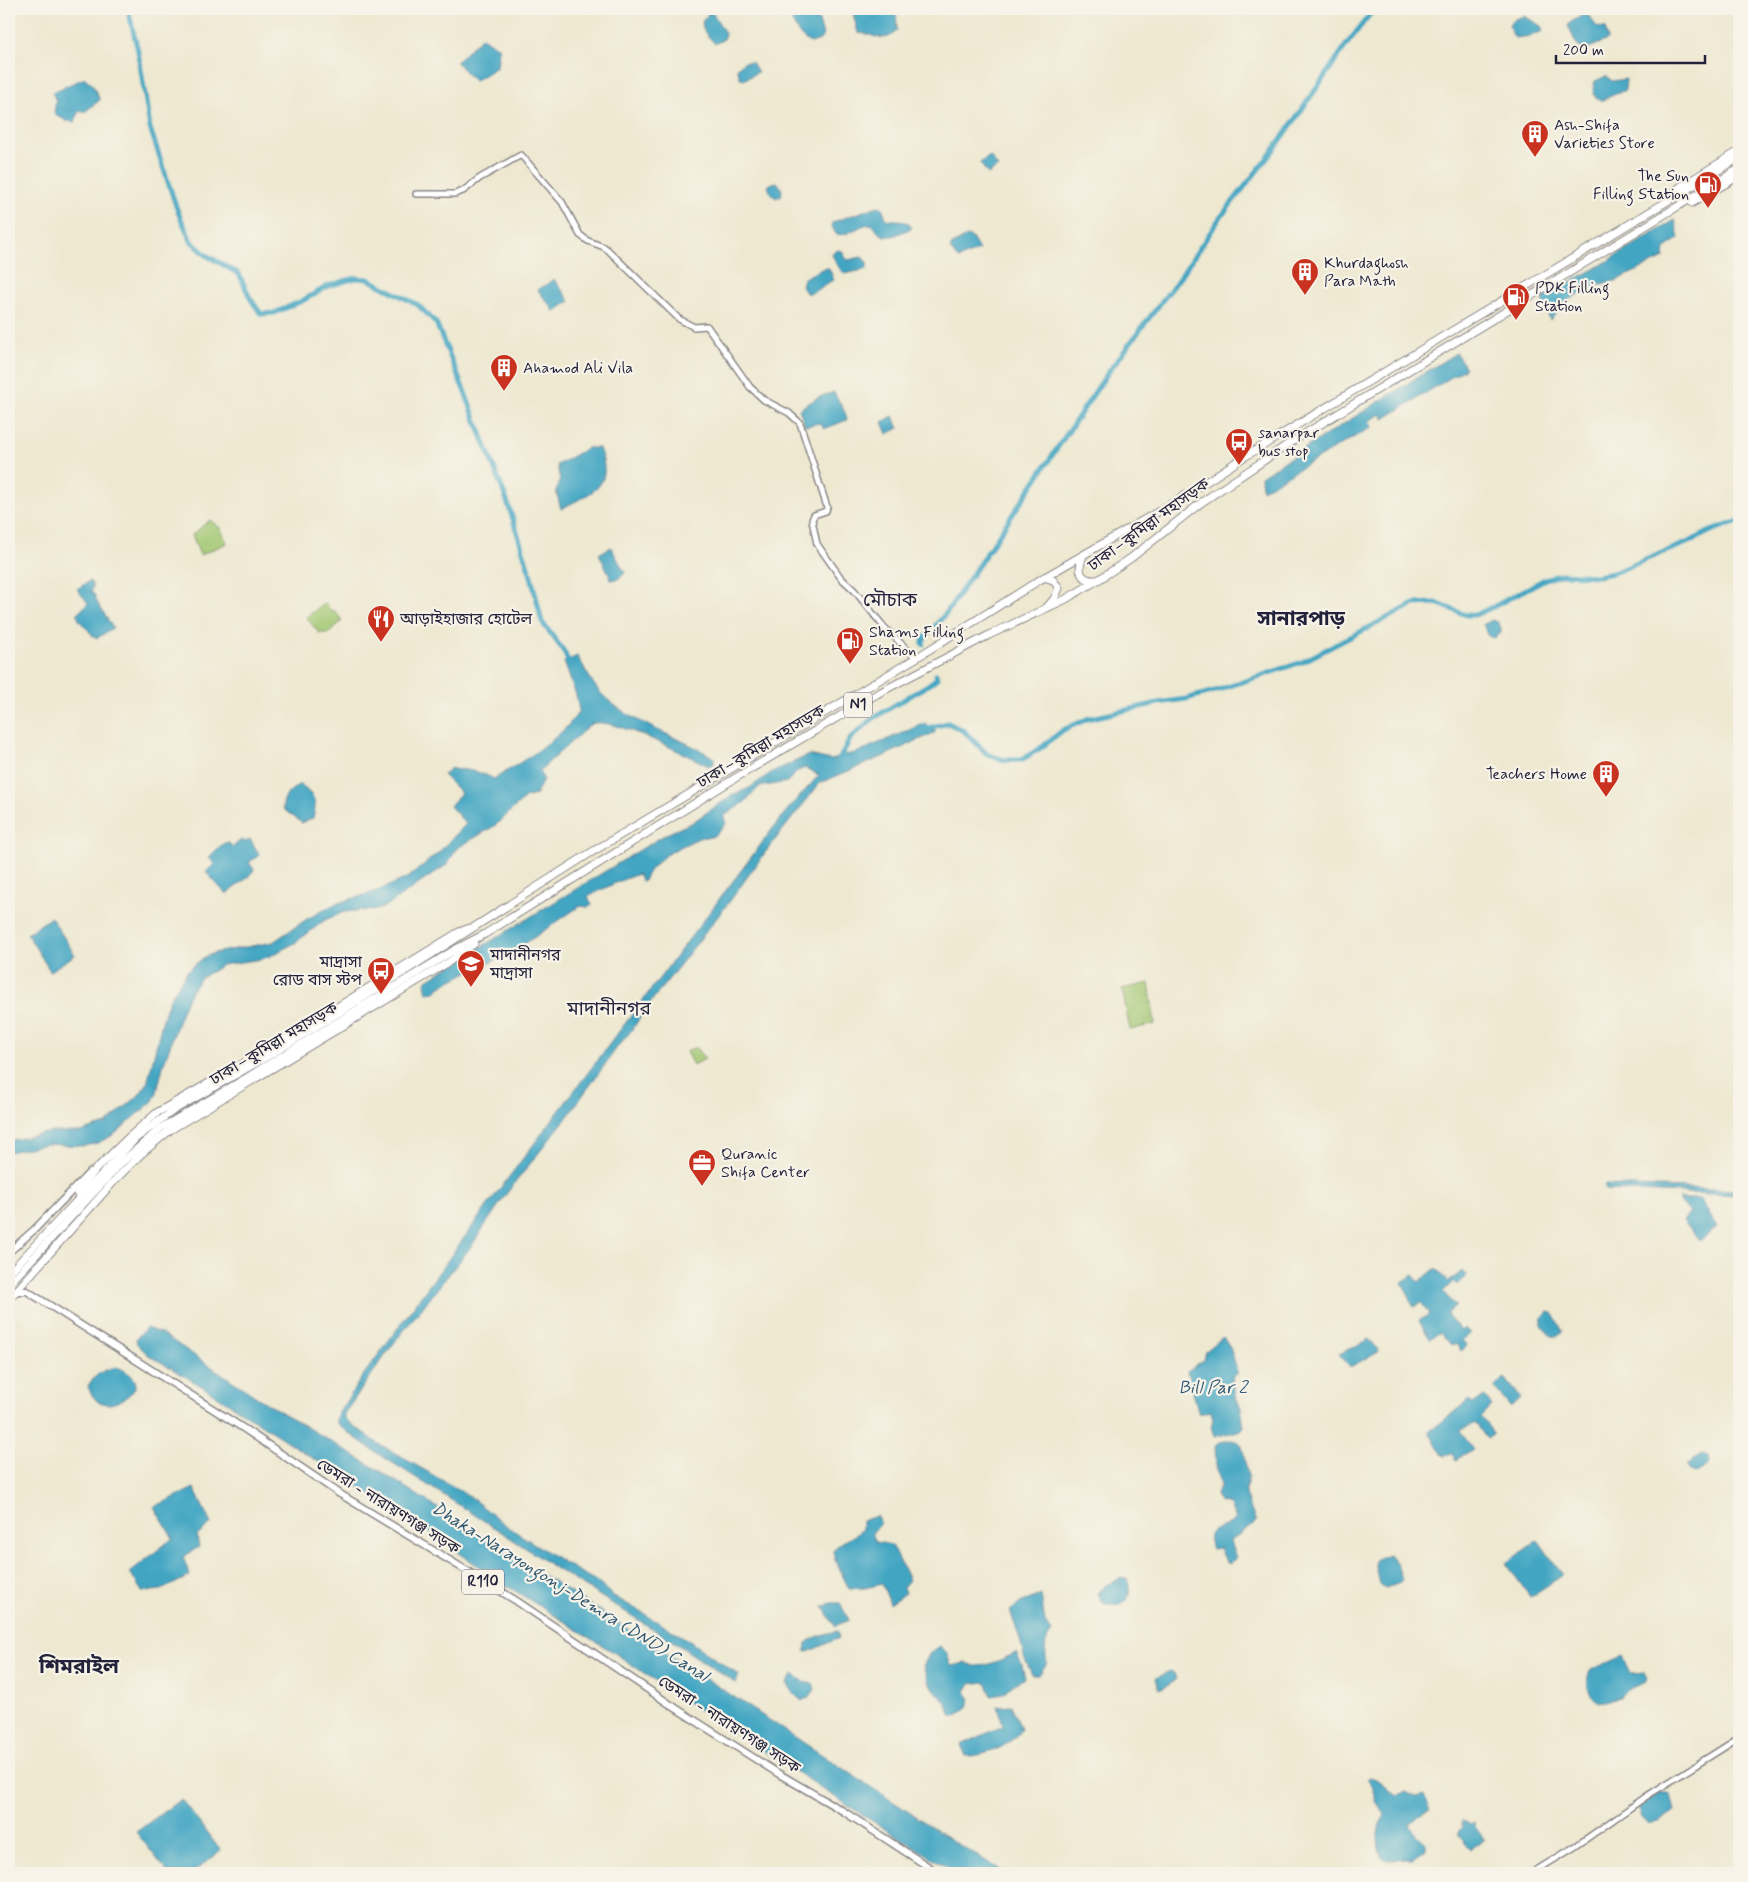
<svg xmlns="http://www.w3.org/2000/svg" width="1748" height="1882" font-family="Mynerve,'Noto Sans Bengali',sans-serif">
  <rect width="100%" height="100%" fill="#f7f3e8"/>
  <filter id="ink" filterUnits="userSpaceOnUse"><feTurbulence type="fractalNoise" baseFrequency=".02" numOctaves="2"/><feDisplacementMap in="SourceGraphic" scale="10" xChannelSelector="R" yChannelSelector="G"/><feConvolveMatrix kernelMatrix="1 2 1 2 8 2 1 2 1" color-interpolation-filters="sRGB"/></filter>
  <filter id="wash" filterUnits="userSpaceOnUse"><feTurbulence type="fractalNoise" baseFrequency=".0096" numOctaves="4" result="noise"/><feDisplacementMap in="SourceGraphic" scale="20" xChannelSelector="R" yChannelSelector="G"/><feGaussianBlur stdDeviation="1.12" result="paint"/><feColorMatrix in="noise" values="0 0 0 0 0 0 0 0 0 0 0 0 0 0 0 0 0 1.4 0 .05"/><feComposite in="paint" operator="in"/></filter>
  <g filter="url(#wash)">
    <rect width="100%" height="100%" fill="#eee8d0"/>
    <g fill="#a3c873" stroke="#627557">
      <polygon points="210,520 221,529 227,543 200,555 192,535"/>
      <polygon points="325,603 331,611 334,610 341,619 341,622 329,633 319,633 306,617"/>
      <polygon points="1149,983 1155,1024 1130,1030 1122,989"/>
      <polygon points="695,1047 705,1059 693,1065 686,1052"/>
    </g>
    <g fill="#43a6c3" stroke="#32647f">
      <path d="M706,9L711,10L725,33L724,39L715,44C707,35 695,24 708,15Z"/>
      <path d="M790,9H818V18L823,35L820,40L811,43C801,40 788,20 790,9Z"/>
      <path d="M861,9H869L873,11L878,9H899L896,12L897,30C890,40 880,39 870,35C866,33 862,34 858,33L853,14Z"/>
      <polygon points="1583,15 1589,16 1597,27 1605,28 1608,40 1586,49 1582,50 1576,43 1568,26 1571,22"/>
      <polygon points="1524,16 1541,26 1543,31 1531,36 1515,38 1511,32 1509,24 1515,19"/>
      <polygon points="482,37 499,48 497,67 474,81 456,62"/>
      <polygon points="744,62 752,62 758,72 744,80 740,78 737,68"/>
      <path d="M1606,76L1612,81L1626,79L1625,90L1600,101C1592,96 1592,89 1595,81Z"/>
      <polygon points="85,78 92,84 100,100 86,111 78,112 75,122 66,121 54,113 56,101 52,92"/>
      <polygon points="990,156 998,167 988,174 980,163"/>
      <path d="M777,182C781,186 783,191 781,196L776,198L771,194L768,186L770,184Z"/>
      <path d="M878,206L882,207L886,218L889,220C900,220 906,219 912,228L893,236H884L878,232L872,224C860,223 848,238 836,234L831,225L833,222Z"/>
      <polygon points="1675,220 1679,238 1665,249 1664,258 1615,281 1596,285 1568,300 1550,320 1542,299 1560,287 1593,270"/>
      <polygon points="967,236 972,238 979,250 958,259 950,249 952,245"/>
      <polygon points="839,250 842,251 847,260 862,257 867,262 867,269 845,274 840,269 832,255 833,252"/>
      <path d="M824,268H829L834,280C824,283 816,295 806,293L802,286L804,278Z"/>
      <polygon points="554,279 570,301 555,312 538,290"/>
      <polygon points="1456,353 1466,368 1384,419 1381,414 1369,421 1372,427 1262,490 1261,476"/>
      <path d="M834,392C838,402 846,410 847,420L824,429L820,423L805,426L799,409L819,397Z"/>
      <polygon points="893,416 899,428 887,434 882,422"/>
      <path d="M587,448H599C615,488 592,492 561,509L556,491L560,480L557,465Z"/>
      <polygon points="611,547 625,573 618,579 610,580 609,574 599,554"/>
      <polygon points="90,581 93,586 91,592 94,594 97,602 113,628 96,639 79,620 77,614 88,603 77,589"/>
      <polygon points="1492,620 1498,622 1501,628 1501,633 1494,638 1488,636 1483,624"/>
      <path d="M577,656C585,668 591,682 600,692C629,724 678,735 714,758V764L712,766L707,765C687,756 610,715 591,724L549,762L540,772L543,779L536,795L526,797L496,825L456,849L448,864L391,903L380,909L344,912L325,920L295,943L270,956L262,959L222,965L201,978L191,991L183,1008L163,1066L157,1092L153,1101L115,1134L98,1143L84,1146L47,1144L9,1152V1141L50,1132H80L106,1124L138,1096L147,1084L163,1018L170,998L188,970L203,958L214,953L273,942L307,919L335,904L377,891L409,877L439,852L466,824L450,806L461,793L443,775L451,768C457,771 460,769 466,770C476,771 485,774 494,779C522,761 561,740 579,711L576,695L564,662Z"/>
      <path d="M925,723L936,732L882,757L820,783L764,854L730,901L650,1003L631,1031L619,1045L568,1116L507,1193L470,1248L394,1343L344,1414V1417L350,1423L379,1444L468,1495L508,1527L571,1567L596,1581L612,1595L685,1638L739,1675L735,1683L677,1644L555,1568L503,1533L377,1453L347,1432L336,1422V1417L362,1377L496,1194L783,815L819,775L805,768L798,771L787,782L759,787L745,802L724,816L726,824C722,828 717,835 711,837C707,838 703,836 699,838C678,848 653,858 644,881H642L638,874C621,880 604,888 588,897L592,905L588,907L580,906L523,945L479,969L477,967L439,987L435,992L427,993L425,984L427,980L666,834L691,823L731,796L751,787L772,772L809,755L831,760L849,754L856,753Z"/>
      <path d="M300,784C314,797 318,799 313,818L302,823L283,809C282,796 290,791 300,784Z"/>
      <polygon points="242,839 244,842 250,839 260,855 249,862 254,870 246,879 226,894 206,872 214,864 209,857 224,843 229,843 233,847"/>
      <polygon points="51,917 75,955 50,971 27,934"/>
      <polygon points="1604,1185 1739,1190 1739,1195 1606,1190"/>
      <polygon points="1678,1199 1700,1199 1717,1227 1700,1241 1683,1221 1690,1213"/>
      <polygon points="1436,1268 1449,1282 1462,1271 1467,1276 1458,1285 1453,1282 1443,1292 1456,1306 1447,1314 1461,1331 1465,1328 1470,1333 1462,1340 1467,1346 1461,1351 1456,1344 1452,1346 1440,1332 1430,1339 1419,1321 1429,1314 1421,1302 1414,1307 1402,1282 1413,1275 1419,1282"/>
      <polygon points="1548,1312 1553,1313 1563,1332 1557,1337 1552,1336 1542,1327 1542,1319"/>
      <polygon points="146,1328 161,1333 258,1398 375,1468 716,1685 956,1843 1006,1873 957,1873 880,1826 678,1696 616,1654 504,1584 400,1512 345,1479 203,1387 147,1354 137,1344 136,1339"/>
      <path d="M1223,1337C1230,1343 1236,1364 1237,1373L1232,1377L1235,1395L1241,1408L1244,1427L1238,1431L1214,1437L1211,1426L1213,1420L1211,1411L1199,1414L1187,1371L1204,1360L1206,1351Z"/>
      <polygon points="1369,1339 1378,1350 1377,1353 1350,1367 1339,1354"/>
      <path d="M117,1367C122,1369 130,1373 134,1378C142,1390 120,1403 110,1404C106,1404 102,1403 98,1402L91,1394L88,1386C94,1375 104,1369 117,1367Z"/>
      <polygon points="1505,1378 1521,1398 1510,1407 1494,1387"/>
      <polygon points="1484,1396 1492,1406 1481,1417 1494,1434 1487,1439 1475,1423 1460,1431 1473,1449 1456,1460 1451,1453 1444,1457 1429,1432 1469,1400 1473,1404"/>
      <path d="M1231,1440L1239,1442L1242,1446L1248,1476L1245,1495L1256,1522L1230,1541L1236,1558L1230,1564L1226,1562L1220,1548L1212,1549C1203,1524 1223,1532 1236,1519L1230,1505L1219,1502L1216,1494L1221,1485L1216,1465L1215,1446L1220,1442Z"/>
      <polygon points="1701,1454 1708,1457 1709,1464 1702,1471 1693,1473 1689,1470 1687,1465"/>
      <polygon points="194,1488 211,1524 197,1536 199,1547 183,1557 190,1576 161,1590 142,1592 130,1572 173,1538 154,1507"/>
      <path d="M876,1516L881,1523L872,1533L876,1542L892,1545L909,1580L903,1587L905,1593L890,1604L882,1584L865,1588L849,1589L835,1560L833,1551C840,1540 853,1539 862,1529V1521Z"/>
      <polygon points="1538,1540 1563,1575 1530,1597 1506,1563"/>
      <polygon points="1389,1554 1397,1564 1402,1580 1398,1584 1385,1588 1380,1584 1375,1562 1376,1559"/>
      <path d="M1121,1578L1127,1579C1134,1599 1124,1611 1103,1603L1098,1593L1106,1585Z"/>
      <path d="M1041,1595L1045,1622L1052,1632C1043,1642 1045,1651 1047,1663L1039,1675H1032L1024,1657L1020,1639L1010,1611L1020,1603Z"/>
      <polygon points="831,1603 840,1603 849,1620 835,1626 823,1607"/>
      <path d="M838,1631L839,1638L808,1652L805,1651L806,1643C815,1636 827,1633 838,1631Z"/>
      <path d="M940,1646L947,1654L951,1666L965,1663C979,1672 1002,1659 1016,1653L1022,1665L1025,1678L1013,1685L1003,1694L991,1696L987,1683L984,1682L971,1684L966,1691L970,1699L968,1708L956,1716H952L946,1703L930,1684L923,1666L930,1653Z"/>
      <path d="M1622,1656L1630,1673L1645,1672L1648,1678L1646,1682C1637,1687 1625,1688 1620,1697C1614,1699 1605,1704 1599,1702C1588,1699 1584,1678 1591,1670Z"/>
      <polygon points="1170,1671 1174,1673 1176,1679 1169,1685 1159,1689 1156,1678"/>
      <polygon points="793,1674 806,1683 813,1683 815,1689 811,1695 802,1701 794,1694 787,1683"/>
      <path d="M1011,1705L1021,1729C1010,1747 986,1756 966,1756L961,1745L1003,1726L998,1706Z"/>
      <path d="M1370,1777C1379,1778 1387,1790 1398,1795L1406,1792L1416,1797L1424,1795L1431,1809L1419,1816L1410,1824L1414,1831L1426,1843V1850L1412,1859L1389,1860L1381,1857C1378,1842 1375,1828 1385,1816L1376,1801L1372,1788L1367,1779Z"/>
      <polygon points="1656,1792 1668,1793 1671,1795 1675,1811 1659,1822 1649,1825 1641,1817 1638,1805"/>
      <polygon points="181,1799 221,1851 192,1873 168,1873 136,1832"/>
      <polygon points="1462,1821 1471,1824 1474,1822 1476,1828 1485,1840 1471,1850 1458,1835 1458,1831 1462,1827"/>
    </g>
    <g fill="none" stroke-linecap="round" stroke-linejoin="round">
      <g stroke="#43a6c3" stroke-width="5">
        <polyline points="128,9 138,51 150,128 178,212 191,241 206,255 239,274 250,298 261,314 274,313 302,301 328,286 355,278 368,279 395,293 418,305 436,323 466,395 507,501 531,576 542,622 563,650 570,665"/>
        <polyline points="923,644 923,640 947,612 1109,371 1178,280 1220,218 1276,147 1347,44 1374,9"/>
        <polyline points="924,729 948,723 964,731 988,755 1005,760 1021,760 1042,747 1063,730 1087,719 1158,703 1186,699 1215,691 1302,662 1414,604 1436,603 1466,615 1475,615 1495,606 1545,579 1563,574 1597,576 1613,573 1689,542 1711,531 1739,521"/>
        <polyline points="838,762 850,739 872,719 928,685 937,678 936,674"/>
      </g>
    </g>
  </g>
  <g filter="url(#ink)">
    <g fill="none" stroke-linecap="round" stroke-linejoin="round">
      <defs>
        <g id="tertiary">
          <polyline points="416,194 455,194 463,191 480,178 521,155 562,202 580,235 588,241 604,247 608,250 679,319 694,327 707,326 750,387 764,400 789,413 800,423 827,507 826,511 814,515 812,520 817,544 841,578 854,590 884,627 916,658"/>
          <polyline points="1532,1873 1576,1846 1647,1796 1739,1738"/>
        </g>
        <g id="primary">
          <polyline points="9,1252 35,1229 90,1172"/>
          <polyline points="9,1265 10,1265"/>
          <polyline points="16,1291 27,1291 246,1430 340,1494 515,1600 677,1709 779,1774 843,1811 938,1873"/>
        </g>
        <g id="trunk">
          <polyline points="1670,196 1680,187 1739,151"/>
          <polyline points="1692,203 1739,176"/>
          <path d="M1083,556C1077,571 1080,581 1097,580"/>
          <polyline points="1044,577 1053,580 1059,588 1054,599 1047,607"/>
          <polyline points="77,1193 95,1170 128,1138 158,1112 269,1049 459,932 470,928"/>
          <polyline points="9,1273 135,1139 174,1110 268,1056 366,996 587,855 916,658 1038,581 1180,499 1241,459 1437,340 1739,158"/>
          <polyline points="9,1284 120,1164 161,1128 243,1080 456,949 485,934 737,777 877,694 989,635 1066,599 1098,580 1131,558 1202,502 1293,441 1739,169"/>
          <polyline points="9,1299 115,1180 141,1154 170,1130 449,962 474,944"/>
        </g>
      </defs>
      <use href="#tertiary" stroke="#888586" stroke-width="8"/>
      <use href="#primary" stroke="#888586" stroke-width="9"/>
      <use href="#trunk" stroke="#888586" stroke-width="9"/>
      <use href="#tertiary" stroke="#fff" stroke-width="5"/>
      <use href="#primary" stroke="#fff" stroke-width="6"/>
      <use href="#trunk" stroke="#fff" stroke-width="7"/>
    </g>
  </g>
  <defs>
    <symbol id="building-pin" viewBox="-11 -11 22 30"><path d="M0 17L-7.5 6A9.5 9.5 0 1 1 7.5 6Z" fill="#c8321e" stroke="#f7f3e8"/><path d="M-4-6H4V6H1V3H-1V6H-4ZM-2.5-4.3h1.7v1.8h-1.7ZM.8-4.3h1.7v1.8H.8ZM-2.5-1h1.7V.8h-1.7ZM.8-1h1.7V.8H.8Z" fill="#fff"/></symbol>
    <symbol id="fuel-pin" viewBox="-11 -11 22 30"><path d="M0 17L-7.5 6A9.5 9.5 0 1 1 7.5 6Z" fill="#c8321e" stroke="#f7f3e8"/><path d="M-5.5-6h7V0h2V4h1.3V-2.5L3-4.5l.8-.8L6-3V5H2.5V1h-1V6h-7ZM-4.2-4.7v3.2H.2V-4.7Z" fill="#fff"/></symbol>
    <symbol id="bus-pin" viewBox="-11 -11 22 30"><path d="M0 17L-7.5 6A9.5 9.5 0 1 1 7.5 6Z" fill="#c8321e" stroke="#f7f3e8"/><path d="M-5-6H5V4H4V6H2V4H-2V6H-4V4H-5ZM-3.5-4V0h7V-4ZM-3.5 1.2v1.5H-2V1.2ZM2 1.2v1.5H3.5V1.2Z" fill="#fff"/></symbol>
    <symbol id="restaurant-pin" viewBox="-11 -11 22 30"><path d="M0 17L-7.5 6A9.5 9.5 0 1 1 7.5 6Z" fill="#c8321e" stroke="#f7f3e8"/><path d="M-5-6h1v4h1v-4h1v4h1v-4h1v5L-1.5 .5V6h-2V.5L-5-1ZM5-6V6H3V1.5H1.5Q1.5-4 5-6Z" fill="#fff"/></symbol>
    <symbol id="school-pin" viewBox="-11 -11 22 30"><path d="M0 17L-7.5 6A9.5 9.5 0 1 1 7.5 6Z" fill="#c8321e" stroke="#f7f3e8"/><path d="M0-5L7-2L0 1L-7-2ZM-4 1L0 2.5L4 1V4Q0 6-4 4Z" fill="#fff"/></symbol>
    <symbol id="office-pin" viewBox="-11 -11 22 30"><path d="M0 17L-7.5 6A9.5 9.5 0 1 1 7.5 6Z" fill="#c8321e" stroke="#f7f3e8"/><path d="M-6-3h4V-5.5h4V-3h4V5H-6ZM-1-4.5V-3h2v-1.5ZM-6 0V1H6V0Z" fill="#fff"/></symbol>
  </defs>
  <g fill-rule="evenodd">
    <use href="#building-pin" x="1519" y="118" width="32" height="43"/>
    <use href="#fuel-pin" x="1692" y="169" width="32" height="43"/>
    <use href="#building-pin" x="1289" y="256" width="32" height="43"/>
    <use href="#fuel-pin" x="1500" y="281" width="32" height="43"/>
    <use href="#building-pin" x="488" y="352" width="32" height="43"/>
    <use href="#bus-pin" x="1223" y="426" width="32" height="43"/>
    <use href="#restaurant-pin" x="365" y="603" width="32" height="43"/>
    <use href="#fuel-pin" x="834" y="625" width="32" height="43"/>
    <use href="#building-pin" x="1590" y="758" width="32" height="43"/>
    <use href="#school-pin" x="455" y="948" width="32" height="43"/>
    <use href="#bus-pin" x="365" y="955" width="32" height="43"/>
    <use href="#office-pin" x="686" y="1147" width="32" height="43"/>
  </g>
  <g text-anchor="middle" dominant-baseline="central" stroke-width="4.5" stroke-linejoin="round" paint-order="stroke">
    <g fill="#f7f3e8" stroke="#62616f" stroke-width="1">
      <rect x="844" y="692.5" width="28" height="25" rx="4"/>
      <rect x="462" y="1569.5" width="42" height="25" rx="4"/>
    </g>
    <g font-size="15" font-weight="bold" fill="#22223b">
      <text x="858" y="705">N1</text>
      <text x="483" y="1582">R110</text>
    </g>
    <g font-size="16" fill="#22223b" stroke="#f7f3e8" text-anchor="start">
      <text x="1554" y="125">Ash-Shifa<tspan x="1554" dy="18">Varieties Store</tspan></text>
      <text x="1689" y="176" text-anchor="end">The Sun<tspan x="1689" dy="18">Filling Station</tspan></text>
      <text x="1324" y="263">Khurdaghosh<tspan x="1324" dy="18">Para Math</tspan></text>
      <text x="1535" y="288">PDK Filling<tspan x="1535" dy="18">Station</tspan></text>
      <text x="523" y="368">Ahamod Ali Vila</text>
      <text x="1258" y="433">sanarpar<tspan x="1258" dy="18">bus stop</tspan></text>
      <text x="400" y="619">আড়াইহাজার হোটেল</text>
      <text x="869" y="632">Shams Filling<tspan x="869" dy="18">Station</tspan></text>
      <text x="1587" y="774" text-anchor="end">Teachers Home</text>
      <text x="490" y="955">মাদানীনগর<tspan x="490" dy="18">মাদ্রাসা</tspan></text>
      <text x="362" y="962" text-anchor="end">মাদ্রাসা<tspan x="362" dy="18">রোড বাস স্টপ</tspan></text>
      <text x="721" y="1154">Quranic<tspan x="721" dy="18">Shifa Center</tspan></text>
    </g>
    <g font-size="16" fill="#22223b" stroke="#f7f3e8">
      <text transform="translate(1149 525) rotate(-36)">ঢাকা–কুমিল্লা মহাসড়ক</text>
      <text transform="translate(761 747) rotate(-31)">ঢাকা–কুমিল্লা মহাসড়ক</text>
      <text transform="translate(274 1044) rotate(-31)">ঢাকা–কুমিল্লা মহাসড়ক</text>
      <text transform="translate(388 1507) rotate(32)">ডেমরা - নারায়ণগঞ্জ সড়ক</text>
      <text transform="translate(729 1725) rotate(33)">ডেমরা - নারায়ণগঞ্জ সড়ক</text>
    </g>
    <g font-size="18" font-style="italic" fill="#2f5771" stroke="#f7f3e8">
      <text x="1213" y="1388">Bill Par 2</text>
      <text transform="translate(570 1592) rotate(32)">Dhaka-Narayongonj-Demra (DND) Canal</text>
    </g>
    <g font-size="19" fill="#22223b" stroke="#f7f3e8">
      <text x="890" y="600">মৌচাক</text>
      <text x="609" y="1009">মাদানীনগর</text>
    </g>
    <g font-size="21" font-weight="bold" fill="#22223b" stroke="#f7f3e8">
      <text x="1301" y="619">সানারপাড়</text>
      <text x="79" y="1667">শিমরাইল</text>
    </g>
  </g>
  <rect width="1748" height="1882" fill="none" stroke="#f7f3e8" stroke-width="30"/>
  <path d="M1556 55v8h149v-8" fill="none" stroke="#22223b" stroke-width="2.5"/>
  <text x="1563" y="55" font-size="15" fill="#22223b" stroke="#f7f3e8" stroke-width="4" paint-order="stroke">200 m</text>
</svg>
